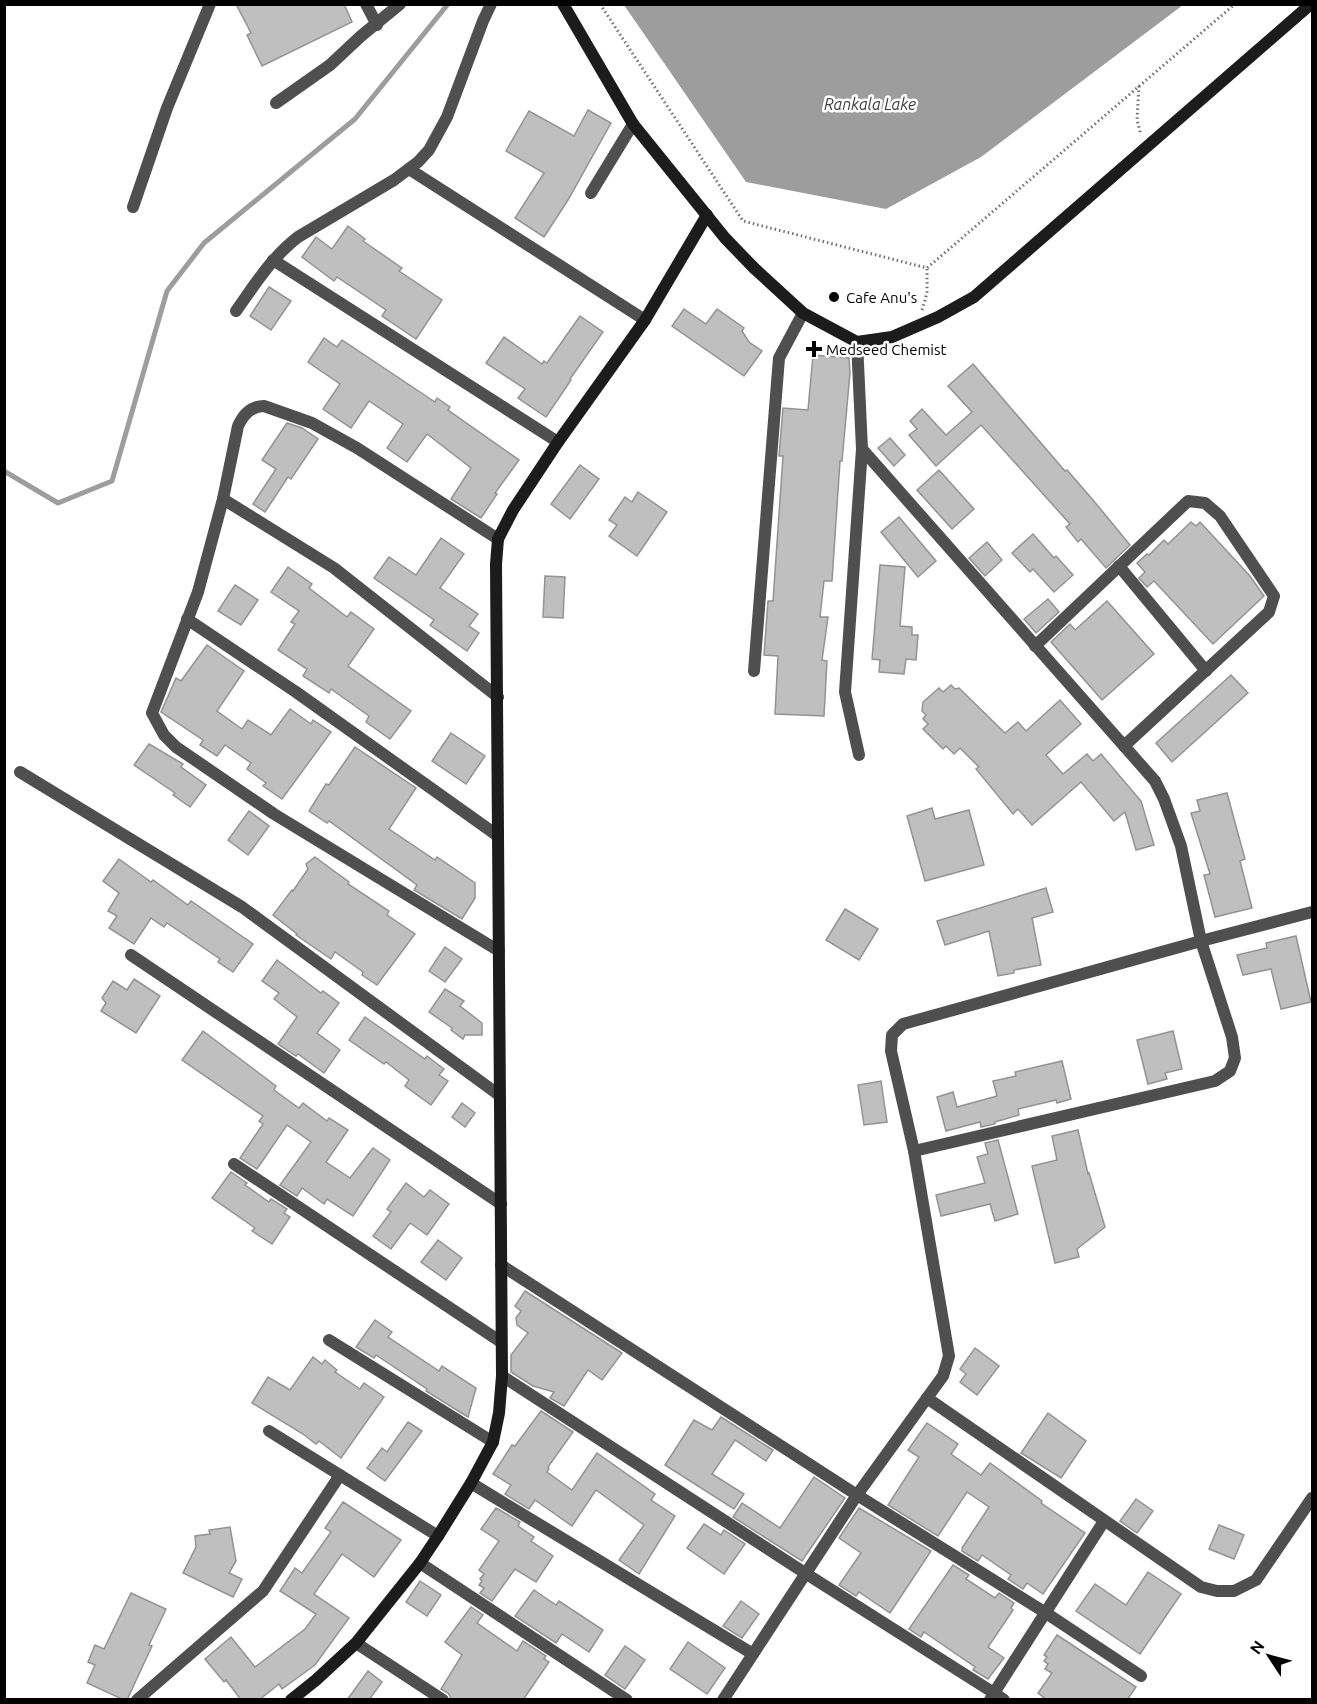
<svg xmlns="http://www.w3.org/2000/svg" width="1317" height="1704" font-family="Ubuntu,sans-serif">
  <rect width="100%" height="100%" fill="#fff"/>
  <polygon fill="#9d9d9d" points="624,5 1183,5 981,157 886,209 746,182"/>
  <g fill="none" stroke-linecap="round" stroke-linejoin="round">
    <polyline stroke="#9d9d9d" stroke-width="5" points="4,471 58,503 112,481 167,291 204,243 355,119 448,4"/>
  </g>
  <g fill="#bfbfbf" stroke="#939393" stroke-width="1.5">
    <polygon points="236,4 344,4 352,22 262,66 247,35 251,33"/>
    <polygon points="588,110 611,123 568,200 544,237 515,218 544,173 506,151 529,111 574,136"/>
    <polygon points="348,226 365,239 363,241 402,268 399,271 442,300 416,339 382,316 386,310 337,277 334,281 302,257 316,237 332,249"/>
    <polygon points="269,287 291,301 271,330 250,316"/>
    <polygon points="684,309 706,324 717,309 744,328 742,331 749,342 762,351 744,376 672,326"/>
    <polygon points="580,316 603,332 570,379 571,380 546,417 518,398 525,389 486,363 504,337 542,364 544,361 547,363"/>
    <polygon points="324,338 337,347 342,340 435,402 437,398 450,407 448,410 519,460 495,493 497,494 481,518 451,499 471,468 427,434 407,462 387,448 403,424 369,401 351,428 323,409 340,384 308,362"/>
    <polygon points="813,355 849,358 850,373 842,461 840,461 832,581 824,581 820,617 828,617 822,660 827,661 824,716 775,714 778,656 764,655 768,601 773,601 783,456 779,456 783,408 808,410"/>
    <polygon points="973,364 1065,471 1067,470 1093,500 1130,545 1106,568 1081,539 1078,542 1066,527 1070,524 981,425 936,466 909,435 917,429 910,421 922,409 946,435 972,412 948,386"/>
    <polygon points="287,423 302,428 318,439 291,479 288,477 265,512 253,504 276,469 262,460"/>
    <polygon points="890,438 905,455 894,466 878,448"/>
    <polygon points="580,465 599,479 570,519 551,504"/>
    <polygon points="939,470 974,509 952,529 917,490"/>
    <polygon points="638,492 667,512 637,556 609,536 617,525 609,520 625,497 632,502"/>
    <polygon points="899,517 936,561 918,577 881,532"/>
    <polygon points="1191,522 1196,526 1200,522 1250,576 1264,596 1213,644 1154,581 1147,587 1139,578 1145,572 1137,563 1147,554 1149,555 1164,540 1168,544"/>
    <polygon points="1033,534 1054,558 1056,556 1073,575 1054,592 1033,569 1030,572 1012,553"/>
    <polygon points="441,538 464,554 440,588 478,614 469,626 479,633 467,651 430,625 434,620 374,578 389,557 416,575"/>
    <polygon points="987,542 1002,560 985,576 969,558"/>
    <polygon points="880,565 905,567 900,626 912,627 912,635 918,635 916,660 906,659 904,674 879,672 880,660 872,659"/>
    <polygon points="288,567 312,584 309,588 347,617 351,612 374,629 348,666 411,711 390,739 366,722 369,716 331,689 329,693 303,676 307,669 278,650 295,624 291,622 299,611 271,592"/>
    <polygon points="545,576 565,577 563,618 543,617"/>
    <polygon points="235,585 258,600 241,625 218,611"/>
    <polygon points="1048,599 1059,612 1036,633 1024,619"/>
    <polygon points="1107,601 1154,654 1102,700 1051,642 1070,624 1075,630"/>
    <polygon points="207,645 244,671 217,711 242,729 248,720 271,735 290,709 311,724 313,720 331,732 282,799 263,786 266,783 247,769 251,763 225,745 217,756 200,745 203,740 161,712 176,678 181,681"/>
    <polygon points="1231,675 1248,693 1172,762 1156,743"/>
    <polygon points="951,685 955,689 959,688 1005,733 1018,722 1026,731 1060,700 1081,724 1046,755 1063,774 1087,754 1093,761 1101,754 1141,801 1154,845 1136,850 1125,812 1114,821 1081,782 1032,825 1018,809 1013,814 976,769 979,767 960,748 954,754 946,746 943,749 923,729 928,724 923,719 926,715 922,711 923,702 939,688 943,692"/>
    <polygon points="451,733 485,756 466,784 432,761"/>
    <polygon points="149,744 183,764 181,767 206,785 190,807 173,795 175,793 134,765"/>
    <polygon points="355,747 416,788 389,829 435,860 437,857 475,883 475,898 462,919 414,890 417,885 329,821 327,823 309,811 326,784 329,785"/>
    <polygon points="1227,793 1245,859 1240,861 1252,908 1215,917 1204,875 1210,874 1191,813 1200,811 1197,800"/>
    <polygon points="932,808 935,819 969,810 984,865 925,881 907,816"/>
    <polygon points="249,811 269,826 248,855 228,840"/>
    <polygon points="315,857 349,882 348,884 389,911 387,915 415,934 377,985 362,975 363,972 335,952 331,959 296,935 297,934 273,915 292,890 293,891 308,869 306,864"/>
    <polygon points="119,859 151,882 153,880 188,905 191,901 253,944 233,972 218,962 220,959 167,923 164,927 151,918 134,944 109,928 117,916 108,911 119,893 103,881"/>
    <polygon points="1046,888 1053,912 1032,918 1041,965 1014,970 1014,973 998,976 989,931 945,945 937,921"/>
    <polygon points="845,909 878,929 859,960 826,940"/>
    <polygon points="1296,936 1311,1002 1281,1009 1271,969 1243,975 1237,955 1267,948 1266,943"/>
    <polygon points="445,947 462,959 445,982 429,971"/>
    <polygon points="277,960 321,993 323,991 339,1003 317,1033 340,1050 324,1073 298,1054 296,1056 278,1044 297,1017 274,999 279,993 262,981"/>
    <polygon points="134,979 160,996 136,1033 101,1011 106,1003 102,998 113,981 127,990"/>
    <polygon points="445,989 464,1001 460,1006 482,1023 482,1035 465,1035 463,1039 451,1030 452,1028 429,1012"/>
    <polygon points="365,1017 425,1059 427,1056 444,1069 439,1075 448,1081 431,1105 405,1086 409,1080 386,1062 384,1064 349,1040"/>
    <polygon points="203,1031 276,1086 274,1090 299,1108 303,1103 327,1121 329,1118 348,1130 326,1162 350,1178 373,1148 390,1160 353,1216 327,1199 324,1204 302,1188 297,1196 280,1185 311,1142 287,1125 257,1169 240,1158 263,1124 259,1121 263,1116 182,1060"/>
    <polygon points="1173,1031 1182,1069 1165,1073 1167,1079 1148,1084 1137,1040"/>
    <polygon points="1062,1061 1071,1099 1057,1103 1056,1100 1018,1109 1019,1115 995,1122 995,1124 981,1127 980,1122 946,1131 937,1097 953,1092 957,1107 997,1096 993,1081 1016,1076 1015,1072"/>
    <polygon points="881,1081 887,1122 864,1125 858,1085"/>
    <polygon points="462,1103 475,1113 465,1127 452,1117"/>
    <polygon points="1078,1130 1088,1174 1089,1173 1105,1227 1077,1249 1079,1257 1055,1263 1032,1166 1057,1160 1052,1136"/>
    <polygon points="998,1140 1018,1214 995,1221 990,1204 941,1216 936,1195 985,1183 977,1157 988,1154 985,1143"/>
    <polygon points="231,1172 247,1183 245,1185 269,1202 271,1199 287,1209 284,1213 290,1217 272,1244 252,1231 255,1228 212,1198"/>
    <polygon points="406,1183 424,1197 430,1190 449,1204 427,1235 410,1223 391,1249 373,1236 391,1212 387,1209"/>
    <polygon points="438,1240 462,1258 446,1280 421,1262"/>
    <polygon points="525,1291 622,1353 602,1380 588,1370 564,1406 550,1398 554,1392 533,1386 511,1372 511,1355 528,1333 517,1325 516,1318 521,1311 515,1306"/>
    <polygon points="375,1320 392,1332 388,1337 439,1371 442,1366 476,1388 468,1417 426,1391 427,1389 376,1355 374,1358 356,1347"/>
    <polygon points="975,1348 999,1366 977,1395 960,1382 966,1374 960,1369"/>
    <polygon points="313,1357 322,1364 325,1360 337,1370 335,1372 360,1389 364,1383 384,1397 341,1458 319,1441 316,1444 303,1434 252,1403 268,1377 290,1390"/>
    <polygon points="541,1411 573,1432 548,1467 549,1469 547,1472 572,1490 597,1453 655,1494 651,1500 675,1516 639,1574 619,1560 644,1525 596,1490 572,1526 535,1500 529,1509 505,1494 511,1485 493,1474 512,1445 515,1446"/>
    <polygon points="1048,1413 1086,1441 1061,1478 1021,1453"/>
    <polygon points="721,1417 773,1450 766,1461 735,1440 712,1474 744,1494 734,1509 665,1465 694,1420 712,1430"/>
    <polygon points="408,1422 422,1431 385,1481 367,1468 382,1448 387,1452"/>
    <polygon points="927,1423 958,1444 951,1454 981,1475 990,1463 1042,1501 1041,1503 1085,1533 1043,1594 1027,1583 1023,1589 1008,1579 1011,1575 982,1555 978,1561 962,1551 962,1548 989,1507 967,1492 938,1536 888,1505 919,1457 908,1450"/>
    <polygon points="814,1477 845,1498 802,1561 733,1517 742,1503 780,1528"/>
    <polygon points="1136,1499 1153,1511 1137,1533 1120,1521"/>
    <polygon points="343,1502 401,1540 374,1577 342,1554 314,1594 349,1618 315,1665 282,1689 279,1684 259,1700 241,1700 226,1680 224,1682 205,1659 231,1637 255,1667 305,1629 316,1614 280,1591 295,1568 302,1573 331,1532 325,1528"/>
    <polygon points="496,1508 520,1522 518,1526 534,1537 531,1541 553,1556 536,1582 515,1569 492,1601 480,1593 484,1588 479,1585 482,1581 480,1579 484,1574 479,1570 499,1541 481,1529"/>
    <polygon points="859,1508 931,1551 890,1613 859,1592 856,1596 839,1585 861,1553 839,1538"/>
    <polygon points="704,1524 721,1535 724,1530 745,1544 724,1574 687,1548"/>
    <polygon points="1219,1525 1244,1535 1234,1559 1209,1549"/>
    <polygon points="230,1527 236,1561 229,1573 242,1579 233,1597 183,1573 196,1547 195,1536 210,1534 209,1530"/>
    <polygon points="953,1565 969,1575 966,1579 995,1598 999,1593 1014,1603 1011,1608 1013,1610 988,1647 1004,1658 988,1679 973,1670 975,1667 924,1632 921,1637 909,1629"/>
    <polygon points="1148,1572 1181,1594 1140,1654 1076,1611 1095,1584 1126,1605"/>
    <polygon points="420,1581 441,1595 427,1616 406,1602"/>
    <polygon points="534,1590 556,1605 559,1601 603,1630 589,1652 562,1634 556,1643 515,1616"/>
    <polygon points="131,1593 166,1609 149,1645 152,1646 127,1700 124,1700 87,1683 95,1665 88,1662 95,1645 104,1649"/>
    <polygon points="741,1601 759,1614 742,1638 723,1626"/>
    <polygon points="471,1607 483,1615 477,1623 517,1651 523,1641 546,1656 544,1659 549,1662 523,1700 452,1700 448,1693 441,1689 462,1655 445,1642"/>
    <polygon points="1057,1635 1136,1687 1127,1700 1047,1700 1038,1693 1052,1673 1045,1669 1048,1664 1044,1661 1047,1657 1044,1655"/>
    <polygon points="688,1642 725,1668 707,1694 670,1669"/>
    <polygon points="625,1646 645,1660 625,1689 605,1675"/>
    <polygon points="368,1671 382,1682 369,1700 347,1700"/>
  </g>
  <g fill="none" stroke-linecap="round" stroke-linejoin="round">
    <g stroke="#717171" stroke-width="3" stroke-dasharray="1.5 3" stroke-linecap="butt">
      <polyline points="600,4 743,221 927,268 1235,4"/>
      <polyline points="1139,86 1137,120 1141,135"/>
      <polyline points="922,310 927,293 927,269"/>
    </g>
    <g stroke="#4f4f4f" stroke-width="12">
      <polyline points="366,4 377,25"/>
      <polyline points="276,103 330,65 361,36 400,4"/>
      <polyline points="409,169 645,320"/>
      <polyline points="591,193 633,124"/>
      <polyline points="133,207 167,108 210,4"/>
      <polyline points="273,260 558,442"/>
      <path d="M236,311C255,284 272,257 298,237L394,180L418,162L429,150L447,117L483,21L491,4"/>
      <polyline points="857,342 862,449 845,692 859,755"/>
      <polyline points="862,449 1155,781 1164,799 1181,846 1201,941 1232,1037 1235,1058 1230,1071 1215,1081 914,1151"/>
      <polyline points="223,499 334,568 498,697"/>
      <path d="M498,539L357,448L312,423L264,406C251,406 243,415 238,426L223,499L198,592L152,713L164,735L176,747L274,814L499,951"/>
      <polyline points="1119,566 1206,671"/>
      <polyline points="187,619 296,692 498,836"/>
      <polyline points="1035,646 1188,501 1205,503 1220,516 1274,596 1269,612 1124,746"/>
      <polyline points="754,671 779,358 803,313"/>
      <polyline points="20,772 242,907 499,1095"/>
      <polyline points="131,955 501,1204"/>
      <polyline points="234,1164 501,1342"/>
      <polyline points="501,1265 857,1495 723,1700"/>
      <polyline points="329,1340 493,1442"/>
      <polyline points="502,1376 805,1573 994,1693 990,1700"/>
      <polyline points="927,1398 943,1376 949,1356 914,1151 891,1051 892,1035 903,1024 1201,941 1312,912"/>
      <polyline points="269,1431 438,1536"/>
      <polyline points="471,1483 753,1654"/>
      <polyline points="420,1563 627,1700"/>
      <polyline points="356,1643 443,1700"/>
      <polyline points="1141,1676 1046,1613 857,1495 927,1398 1201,1587 1217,1591 1234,1591 1256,1580 1312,1498"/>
      <polyline points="137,1700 263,1591 340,1475"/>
      <polyline points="1004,1700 994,1693 1104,1521"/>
    </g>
    <g stroke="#1c1c1c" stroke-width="12">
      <polyline points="563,4 633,124 725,238 754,268 803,313 857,342 892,337 938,317 974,297 1311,4"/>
      <polyline points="291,1700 316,1680 356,1643 420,1563 438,1536 471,1483 493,1442 499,1413 502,1376 496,564 498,539 513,510 558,442 645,320 707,215"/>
    </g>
  </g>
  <g fill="#000" stroke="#fff" stroke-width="2">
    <circle cx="834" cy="297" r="6"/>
    <path d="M811 340h6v6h6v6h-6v6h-6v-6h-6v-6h6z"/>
  </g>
  <g text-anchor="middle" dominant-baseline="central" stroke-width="5" stroke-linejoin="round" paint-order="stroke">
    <g font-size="15" fill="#000" stroke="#fff" text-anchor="start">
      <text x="846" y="297">Cafe Anu's</text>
      <text x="826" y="349">Medseed Chemist</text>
    </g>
    <g font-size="16" font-style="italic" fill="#3e3e3e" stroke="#fff">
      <text x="870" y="104">Rankala Lake</text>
    </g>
  </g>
  <rect width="1317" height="1704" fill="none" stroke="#000000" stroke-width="12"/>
  <g transform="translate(1269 1656) rotate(306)" stroke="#ffffff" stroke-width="4.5" paint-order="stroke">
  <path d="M0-4.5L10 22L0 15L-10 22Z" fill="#000000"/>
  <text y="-9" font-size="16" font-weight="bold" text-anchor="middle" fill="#000000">N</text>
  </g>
</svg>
